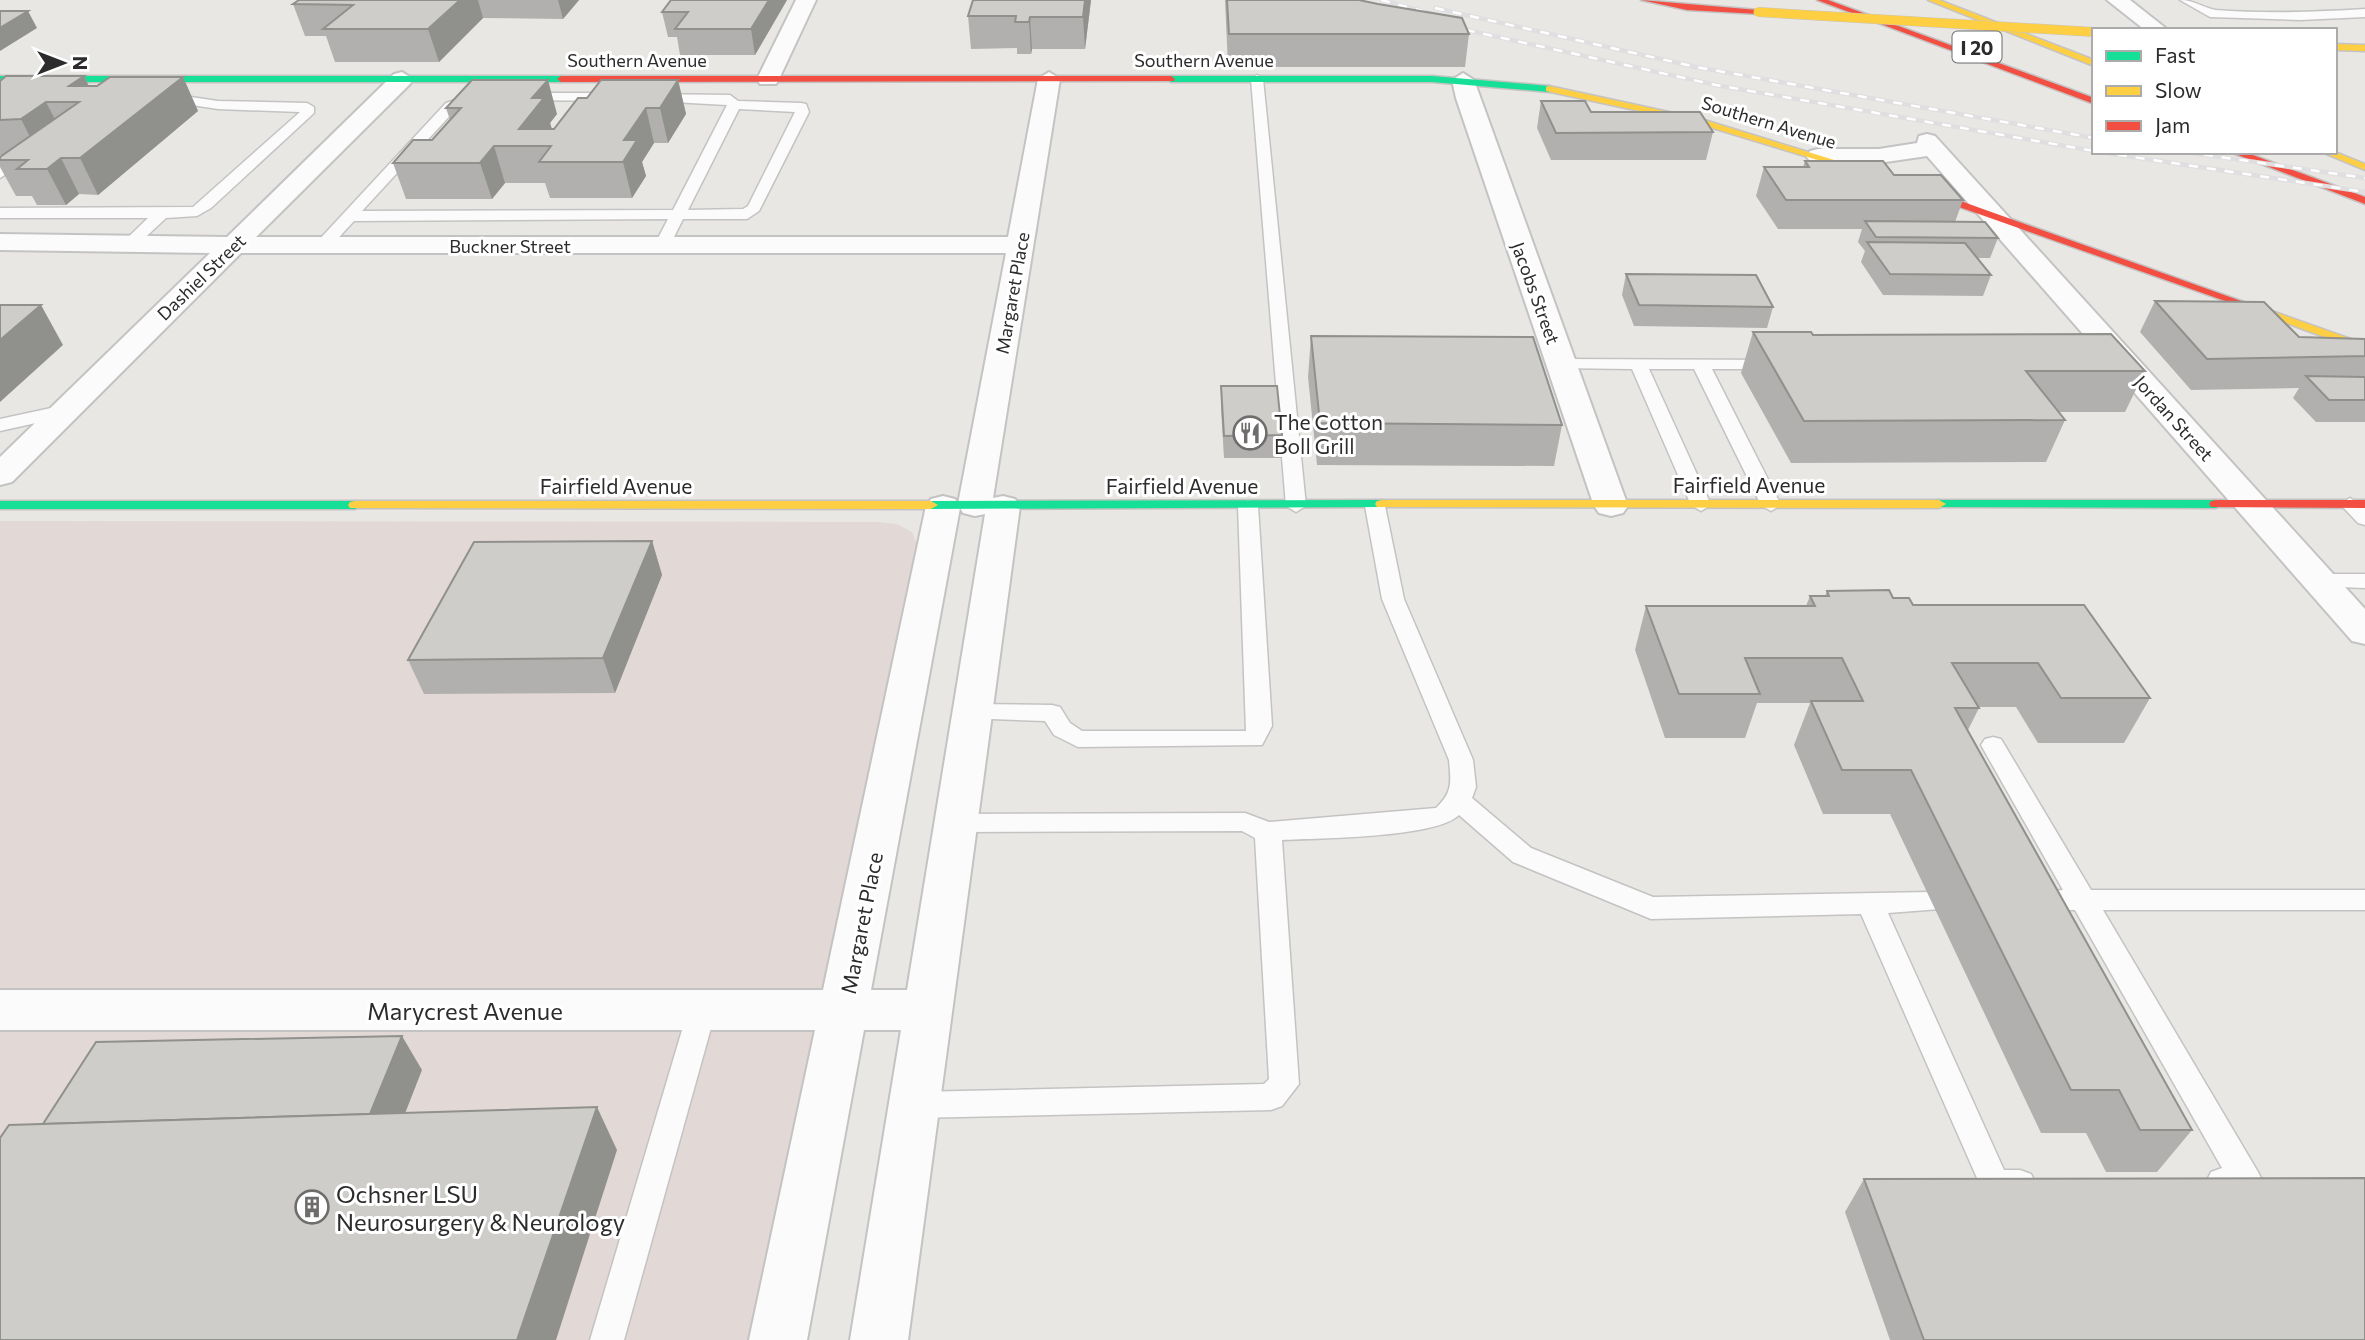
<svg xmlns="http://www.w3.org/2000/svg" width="2365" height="1340" font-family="Commissioner,sans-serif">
  <rect width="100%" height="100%" fill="#e9e7e4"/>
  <polygon fill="#e2d8d6" points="0,521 878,522 897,524 912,532 918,546 748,1340 0,1340"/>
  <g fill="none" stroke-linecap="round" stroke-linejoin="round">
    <defs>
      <g id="lane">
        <path d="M2180,0C2195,0 2203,8 2216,10C2266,14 2316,12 2365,9V17L2300,20L2210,17Z"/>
        <polygon points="1257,75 1263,79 1306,506 1296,512 1286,506 1251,79"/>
        <polygon points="164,93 218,101 307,103 314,107 314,113 211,208 197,216 166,218 135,247 123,247 121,244 148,218 0,218 0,208 193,207 300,112 218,109 159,100 159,94"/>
        <polygon points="521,93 619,93 626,97 619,101 516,100 514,97"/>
        <path d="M472,94L477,95V101L456,109L362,211L673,210L727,105L654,101L647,97L649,94L730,95L738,101L801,103L806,104L809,112L759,211L747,219H683L668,249L662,251L654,246L668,219L354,221L329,248H317V242L446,103ZM739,109L795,112L748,206L743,209L688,210Z"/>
        <polygon points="0,161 13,161 20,165 0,178"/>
        <polygon points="1561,359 1781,360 1784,364 1775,369 1712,369 1781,505 1771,511 1761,505 1694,369 1649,369 1711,505 1701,511 1691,505 1632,369 1555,368 1552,364"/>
        <polygon points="65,405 74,411 72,415 0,431 0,419"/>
        <polygon points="2350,498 2365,508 2365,525 2358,523 2340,504"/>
        <polygon points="1248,500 1258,506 1272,726 1262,745 1078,747 1054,735 1045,721 965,718 961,712 965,706 973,704 1052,705 1060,707 1070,723 1082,731 1246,731 1238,506"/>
        <path d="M1375,500L1385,506L1404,599L1473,760L1476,787L1472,798L1531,848L1653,897L1931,892L1940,895L1944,902L1940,909L1888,913L2004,1170H2020L2031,1174L2036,1184L2031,1194C2015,1200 2000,1200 1984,1194L1861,914L1651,919L1513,862L1459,815C1436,838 1319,838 1282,840L1299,1084L1282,1106L1271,1110L915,1118L904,1114L900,1105L904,1096L915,1092L1264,1084L1269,1079L1255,838L1242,831L956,832L947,830L943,823L947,816L956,814L1245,813L1269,822L1436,808C1453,792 1451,782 1449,760L1382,599L1365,506Z"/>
        <polygon points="2320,574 2365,574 2365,588 2312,586 2309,581 2312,576"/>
        <path d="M1993,737L2001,739L2091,890H2365V910H2103L2258,1172L2263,1182L2258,1192C2242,1198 2227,1198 2211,1192L2206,1182L2211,1172L2222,1168L2075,910H2032L2023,907L2019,900L2023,893L2063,890L1981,745L1985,739Z"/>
        <polygon points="702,998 712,1002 716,1010 624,1340 590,1340 688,1010 692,1002"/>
      </g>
      <g id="street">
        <polygon points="796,0 816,0 779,79 776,84 760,84 757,79"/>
        <polygon points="2107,0 2130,0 2168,30 2145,30"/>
        <path d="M402,72L413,79L410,84L256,237H1008L1038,79L1049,72L1060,79L993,498L1003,496L1015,499L1020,506L908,1340H850L901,1030H864L807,1340H749L815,1030H0V990H823L926,506L931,499L943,496L955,499L958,504L1006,253H241L12,482L0,485V457L210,253L0,250V234L227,237L394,74ZM960,508L963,513L975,516L985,514L907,990H871Z"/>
        <polygon points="1463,73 1474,80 1628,506 1623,513 1611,516 1599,513 1594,506 1456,98 1452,80"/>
        <polygon points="1927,134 1935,136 2365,609 2365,644 2352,641 1927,156 1879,163 1818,163 1810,161 1806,156 1810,151 1818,149 1879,149 1917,143 1919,136"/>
      </g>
      <g id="fast">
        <polygon points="0,76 561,76 565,79 561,82 0,82"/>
        <polygon points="1432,76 1549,86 1554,89 1549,92 1432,82 1171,82 1167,79 1171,76"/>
        <polygon points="1382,500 1387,501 1389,504 1387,507 931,509 924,505 931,501"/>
        <polygon points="1939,500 2216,500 2223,504 2216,508 1934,507 1932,504 1934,501"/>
        <polygon points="0,501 355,501 362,505 355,509 0,509"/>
      </g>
      <g id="slow">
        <polygon points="1928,0 1939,0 2094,60 2094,66"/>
        <polygon points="2335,44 2365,45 2365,51 2335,50"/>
        <polygon points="1549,86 1701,119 1886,176 1877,178 1696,123 1546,91 1546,87"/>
        <polygon points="2322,152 2335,152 2365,164 2365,170"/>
        <polygon points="2266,309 2365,344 2365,352 2262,314 2260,312"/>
        <polygon points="1382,500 1939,500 1946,504 1939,508 1377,507 1375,504 1377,501"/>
        <polygon points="355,501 931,501 938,505 931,509 350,508 348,505 350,502"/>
      </g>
      <g id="jam">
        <polygon points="1641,0 1758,10 1762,12 1758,14 1687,10"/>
        <polygon points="1817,0 1828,0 2094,98 2094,104"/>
        <polygon points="1171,76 1175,79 1174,81 561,82 557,79 561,76"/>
        <polygon points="2230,152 2245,152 2365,197 2365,204"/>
        <polygon points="1877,174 1885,174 2272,312 2270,314 2262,314 1877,178"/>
        <polygon points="2216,500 2365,500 2365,508 2211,507 2209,504 2211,501"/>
      </g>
    </defs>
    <use href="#lane" stroke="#c4c3c3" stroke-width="3"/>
    <use href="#street" stroke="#c4c3c3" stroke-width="4"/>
    <use href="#fast" stroke="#c4c3c3" stroke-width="3"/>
    <use href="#slow" stroke="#c4c3c3" stroke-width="3"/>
    <use href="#jam" stroke="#c4c3c3" stroke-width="3"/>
    <use href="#lane" fill="#fcfbfb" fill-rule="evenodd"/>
    <use href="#street" fill="#fcfbfb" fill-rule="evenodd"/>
    <use href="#fast" fill="#16e098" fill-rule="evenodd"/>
    <use href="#slow" fill="#ffcf43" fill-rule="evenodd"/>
    <use href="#jam" fill="#f24e42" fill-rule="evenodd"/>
    <defs>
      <g id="rail">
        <polyline points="1381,0 1445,17"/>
        <polyline points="1435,8 1696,67 2094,138"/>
        <polyline points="1448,26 1716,85 2094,151"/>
        <polyline points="2100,152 2365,192"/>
        <polyline points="2186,152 2365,178"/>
      </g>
    </defs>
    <use href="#rail" stroke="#dfdee0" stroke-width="4.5"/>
    <use href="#rail" stroke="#fff" stroke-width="2.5" stroke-dasharray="9" stroke-linecap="butt"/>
    <defs>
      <polyline id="slow-bridge" points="1758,12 2094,32"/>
    </defs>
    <use href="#slow-bridge" stroke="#c5c4c3" stroke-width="10" stroke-linecap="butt"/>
    <use href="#slow-bridge" stroke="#ffcf43" stroke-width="9"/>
  </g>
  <g fill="#b1b0ae">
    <polygon points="299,0 579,0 563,19 483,18 439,62 335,62 326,36 305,36 293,4"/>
    <polygon points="787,0 755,55 680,55 677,37 668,37 662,12"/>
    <polygon points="973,0 1091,0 1085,49 1032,49 1031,54 1017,54 1017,48 971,49 968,16"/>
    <polygon points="1225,0 1359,0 1469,34 1465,67 1228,67"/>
    <polygon points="84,76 89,86 183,77 198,111 98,195 79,194 66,205 37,205 32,196 16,196 0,167 0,157 3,155 0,155 0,81"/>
    <polygon points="472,80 557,114 550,123 552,129 554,129 587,98 678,80 686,114 668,143 654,143 642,162 646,176 632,198 550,198 545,183 505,183 492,199 406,199 393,163 432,140 450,120 446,108"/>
    <polygon points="1541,101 1591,112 1713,132 1706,160 1551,160 1537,128"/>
    <polygon points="1805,161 1894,175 1963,200 1955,222 1998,238 1990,258 1977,258 1991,275 1983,296 1883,295 1861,262 1865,251 1858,242 1862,229 1778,229 1756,196 1764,167 1803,167"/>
    <polygon points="1626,274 1773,307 1767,328 1634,326 1622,295"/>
    <polygon points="2155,301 2299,337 2365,339 2365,422 2316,422 2293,398 2299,388 2191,390 2140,332"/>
    <polygon points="1753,332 1813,335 2145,371 2125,412 2058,412 2065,420 2046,462 1791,463 1741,373"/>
    <polygon points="1311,336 1562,425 1554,466 1317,465 1308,377"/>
    <polygon points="1221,386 1282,435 1281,458 1224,458 1221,408"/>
    <polygon points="652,541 662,575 615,693 424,694 408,660"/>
    <polygon points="1827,591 1893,598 2150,698 2124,743 2038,743 2016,707 1978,707 1979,708 1968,730 2192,1130 2157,1172 2106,1172 2086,1133 2041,1133 1890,814 1823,814 1794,745 1810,703 1757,703 1745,738 1665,738 1635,650 1646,606 1806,606 1810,596 1825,596"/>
    <polygon points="1864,1179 2365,1340 1890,1340 1845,1212"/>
  </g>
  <g fill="#90908d">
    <polygon points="460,0 478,0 483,18 439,62 428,29"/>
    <polygon points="558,0 579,0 563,19"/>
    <polygon points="769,0 787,0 755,55 751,29"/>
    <polygon points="1085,0 1091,0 1085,49 1083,17"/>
    <polygon points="28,11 37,28 0,51 0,28"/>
    <polygon points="1030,17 1032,49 1031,54 1029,22"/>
    <polygon points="84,76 100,110 69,86"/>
    <polygon points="183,77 198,111 98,195 80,158"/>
    <polygon points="548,80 557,114 550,123 553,133 519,129 532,98"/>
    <polygon points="678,80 686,114 668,143 660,108"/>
    <polygon points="46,102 64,137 39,155 21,119"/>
    <polygon points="646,108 654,143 642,162 646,176 632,198 623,162 624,140"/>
    <polygon points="494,146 505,183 492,199 480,163"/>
    <polygon points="61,158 79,194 66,205 47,169"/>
    <polygon points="41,305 63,345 0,402 0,340"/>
    <polygon points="652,541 662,575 615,693 603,658"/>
    <polygon points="402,1036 422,1070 388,1157 366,1124"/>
    <polygon points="597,1107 617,1150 556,1340 517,1340"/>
  </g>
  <g fill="#cecdca" stroke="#90908d" stroke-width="2">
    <polygon points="299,0 460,0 428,29 323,29 353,5 293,4"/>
    <polygon points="671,0 769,0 751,29 675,29 688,12 662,12"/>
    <polygon points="973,0 1085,0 1083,17 1030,17 1029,22 1015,22 1016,16 968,16"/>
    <polygon points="1227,0 1359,0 1378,4 1462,18 1469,34 1229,34"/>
    <polygon points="0,11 28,11 0,28"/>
    <polygon points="6,76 84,76 69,86 97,86 110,77 183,77 80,158 61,158 47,169 17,169 28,160 0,160 0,157 79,102 46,102 21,119 0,120 0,81"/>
    <polygon points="472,80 548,80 532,98 544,98 519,129 554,129 578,98 587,98 601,80 678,80 660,108 646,108 624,140 637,140 623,162 539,162 551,146 494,146 480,163 393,163 413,140 432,140 461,108 446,108"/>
    <polygon points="1541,101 1585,101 1591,112 1700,112 1713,132 1556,133"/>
    <polygon points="1805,161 1883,161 1894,175 1941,175 1963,200 1786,200 1764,167 1809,167"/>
    <polygon points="1865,221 1985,222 1998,238 1876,237"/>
    <polygon points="1867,242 1965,243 1991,275 1890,274"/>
    <polygon points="1626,274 1756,275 1773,307 1639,305"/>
    <polygon points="2155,301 2264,302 2299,337 2365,339 2365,356 2207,359"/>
    <polygon points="0,305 41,305 0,340"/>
    <polygon points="1753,332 1811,332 1813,335 2111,334 2145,371 2026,371 2065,420 1804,421"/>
    <polygon points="1311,336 1533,337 1562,425 1320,423"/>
    <polygon points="2306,376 2365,377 2365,400 2329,400"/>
    <polygon points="1221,386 1277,386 1282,435 1224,436"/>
    <polygon points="652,541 603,658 408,660 474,542"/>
    <polygon points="1889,590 1893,598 1909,598 1913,605 2084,605 2150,698 2061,698 2038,663 1952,663 1979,708 1955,708 2192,1130 2140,1130 2119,1090 2071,1090 1911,770 1842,770 1811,701 1863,701 1842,658 1745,658 1760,694 1679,694 1646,606 1815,606 1810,596 1829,596 1827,591"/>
    <polygon points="402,1036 370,1114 43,1124 96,1042"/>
    <polygon points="597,1107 517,1340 0,1340 0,1138 9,1125"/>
    <polygon points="2365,1178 2365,1340 1924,1340 1864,1179"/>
  </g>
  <defs>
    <symbol id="restaurant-ring" viewBox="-11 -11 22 22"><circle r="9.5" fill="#fff" stroke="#6e6d6c" stroke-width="1.5"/><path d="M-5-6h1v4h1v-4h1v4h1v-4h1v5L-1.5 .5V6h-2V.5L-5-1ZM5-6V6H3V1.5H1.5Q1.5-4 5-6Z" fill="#6e6d6c"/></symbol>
    <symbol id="building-ring" viewBox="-11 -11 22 22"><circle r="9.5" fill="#fff" stroke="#6e6d6c" stroke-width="1.5"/><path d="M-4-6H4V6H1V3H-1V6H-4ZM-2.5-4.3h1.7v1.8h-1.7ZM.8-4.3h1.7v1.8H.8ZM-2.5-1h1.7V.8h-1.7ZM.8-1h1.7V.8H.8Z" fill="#6e6d6c"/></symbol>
  </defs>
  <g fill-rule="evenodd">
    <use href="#restaurant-ring" x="1231" y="414" width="38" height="38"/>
    <use href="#building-ring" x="293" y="1188" width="38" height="38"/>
  </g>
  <g text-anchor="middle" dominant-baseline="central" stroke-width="6" stroke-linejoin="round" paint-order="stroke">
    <g font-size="18" fill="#2c2c2c" stroke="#fff">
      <text x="637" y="60">Southern Avenue</text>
      <text x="1204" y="60">Southern Avenue</text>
      <text transform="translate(1769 122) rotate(17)">Southern Avenue</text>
      <text x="510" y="246">Buckner Street</text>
      <text transform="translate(201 277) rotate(-44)">Dashiel Street</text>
      <text transform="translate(1012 293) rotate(-80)">Margaret Place</text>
      <text transform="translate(1536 293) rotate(70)">Jacobs Street</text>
      <text transform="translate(2174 418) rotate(48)">Jordan Street</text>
    </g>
    <rect fill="#fff" stroke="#6b6b6b" stroke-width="2" x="1952.5" y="31.5" width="49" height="31" rx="5"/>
    <g font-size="19" font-weight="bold" fill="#2c2c2c">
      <text x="1977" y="47">I 20</text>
    </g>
    <g font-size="21" fill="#2c2c2c" stroke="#fff" text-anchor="start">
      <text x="1274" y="421">The Cotton<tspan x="1274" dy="24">Boll Grill</tspan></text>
    </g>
    <g font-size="21" fill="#2c2c2c" stroke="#fff">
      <text x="1749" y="484">Fairfield Avenue</text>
      <text x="616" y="485">Fairfield Avenue</text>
      <text x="1182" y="485">Fairfield Avenue</text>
      <text transform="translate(861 923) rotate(-79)">Margaret Place</text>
    </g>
    <g font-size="24" fill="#2c2c2c" stroke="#fff">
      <text x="465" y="1010">Marycrest Avenue</text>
    </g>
    <g font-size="24" fill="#2c2c2c" stroke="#fff" text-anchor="start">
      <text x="336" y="1193">Ochsner LSU<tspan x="336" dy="28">Neurosurgery &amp; Neurology</tspan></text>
    </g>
  </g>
  <rect x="2092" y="28" width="245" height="126" fill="#ffffff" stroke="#ababab" stroke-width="2"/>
  <rect x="2106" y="51" width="35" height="10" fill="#16e098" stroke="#ababab" stroke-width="2"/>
  <text x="2155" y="63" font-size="21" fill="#2c2c2c">Fast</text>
  <rect x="2106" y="86" width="35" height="10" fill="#ffcf43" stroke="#ababab" stroke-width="2"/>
  <text x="2155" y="98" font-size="21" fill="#2c2c2c">Slow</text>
  <rect x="2106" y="121" width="35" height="10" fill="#f24e42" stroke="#ababab" stroke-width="2"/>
  <text x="2155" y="133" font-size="21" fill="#2c2c2c">Jam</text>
  <g transform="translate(63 63) rotate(90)" stroke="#ffffff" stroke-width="5" paint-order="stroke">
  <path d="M0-5L12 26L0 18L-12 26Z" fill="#2c2c2c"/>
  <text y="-10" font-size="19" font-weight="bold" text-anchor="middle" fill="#2c2c2c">N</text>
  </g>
</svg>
